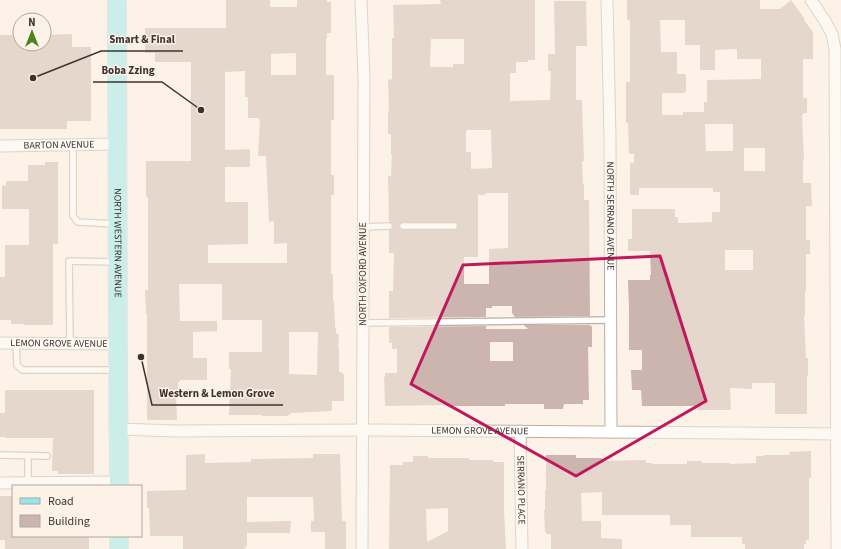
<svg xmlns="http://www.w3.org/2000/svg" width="841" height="549" font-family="'Source Sans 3',sans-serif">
  <rect width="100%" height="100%" fill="#fcf2e8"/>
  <g fill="#ccb5ae" fill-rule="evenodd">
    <path d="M226,0H270V7H297V0H327V2H331V33H327V38H326V75H334V120H331V175H334V195H331V274H333V301H334L335,327L336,329V333L339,335L338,349H339V372H342V374H344V401H332V410H331V411L290,413V415H288V416H262V415H229L231,369H229V352H262V320H222V284H179L180,321H217V331L193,332V358H207V380H180V382H178V395H176L177,420H147V314H146L145,290H148V197H146V161H191V62H155V53H145V28H226ZM296,53V75H271V54ZM245,71V97H248V118H259V120H260L258,156H266L269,222L274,221V244L287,243V263H208V245L248,244V202H225V167H250V149L225,150V72ZM289,332H318L317,375L289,374Z"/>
    <path d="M440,0H535V60H528V62H516V73H510V101L550,100L551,71H548V54H555L554,1H586L587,46H576V100H582L584,161H582L583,184H584V200H589L590,316L515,317L512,313V306H492V308H486V317L389,318V291H393L394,253H389V230L392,229L393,226L392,223L389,222L388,176H391L392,155H391V134H388V111H389L388,80L392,79V38H394L393,5L441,4ZM431,39H464V64H453V67H430ZM466,130H491L492,168L471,169V152H466ZM485,193H508V248L489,249V284H464V257H478V195H485ZM403,222H454L457,224L458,226L456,229L454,230H403L401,229L399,226L400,224Z"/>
    <path d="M627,0H760V9H780L791,0L805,19L804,20L813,32V59H803V98H807V113H803V115H802L804,160H803V183H811L812,206H806V240H810V254H806V292H805V316H804L806,358H808V376H807V414H775V383H752V389L730,388L731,410H697V406H642L641,390H632L631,370H642V350H629V309L628,280H650V275H651L650,251H628V239H632V209H675V217H678V223L712,222V212H720V192H713V188H639V195H630V163H634V154H629L628,123H626V82H630V20H627ZM660,20H685V45H700V70H715V50L737,49V59H761V79L707,80V102H704V112H683V115H662V93H684V92H686V74H677V52H661ZM705,124H733V151H706ZM744,148H765V171H744ZM725,250H753V270H725Z"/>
    <polygon points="72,34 72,47 91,47 91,121 67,121 67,129 0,129 0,35 20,35 20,44 44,44 44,35"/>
    <polygon points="45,162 58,162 58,244 53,244 53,325 24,325 24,324 11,324 11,320 0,320 0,277 5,277 5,245 29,245 29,209 2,209 2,185 6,186 6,181 28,181 28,165 45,165"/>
    <path d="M524,325H590V326H592V347H588L589,400H583V404H564L563,409H544V404H505V406H445V405L385,406L384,377H385V373H397V349H392V343H389V327L486,326V329H528ZM490,342H513V361H490Z"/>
    <polygon points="5,390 94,390 94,474 58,474 58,471 52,471 53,438 5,438 5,437 0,437 0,413 5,413"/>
    <polygon points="811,451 811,478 809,478 809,540 806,540 806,544 804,544 804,549 745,549 745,544 742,544 742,537 691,537 691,525 670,525 670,515 602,515 602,492 581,493 582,521 601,521 601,538 622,539 622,549 551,549 551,534 546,534 546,532 545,532 544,510 545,510 545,490 546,490 546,455 576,455 576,458 602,458 602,461 646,460 646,463 652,463 652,464 687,464 687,461 702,461 702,463 730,463 730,464 756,463 756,456 764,456 764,455 790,455 789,452"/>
    <polygon points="205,454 205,463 251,462 251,459 313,458 313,454 340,454 342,521 346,521 346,549 325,549 325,532 311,532 311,521 314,521 313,497 247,497 247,522 291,521 290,533 247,533 247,547 245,547 245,549 183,549 183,536 150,536 149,508 147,508 147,491 186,490 186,455"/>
    <path d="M413,456H428V458H469V460H493V462H504V512L506,549H389L390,465H403V462H413ZM448,508V531L427,542L426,509Z"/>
    <polygon points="0,496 13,496 13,536 34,536 34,537 59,536 89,536 89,549 5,549 5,540 0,540"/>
  </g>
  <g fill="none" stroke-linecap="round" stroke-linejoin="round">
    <defs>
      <g id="service">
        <polyline points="73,145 73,216 78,222 115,224"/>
        <polyline points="403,226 454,226"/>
        <polyline points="363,227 389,226"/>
        <polyline points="363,323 611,320"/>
        <polyline points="16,343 17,365 22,370 115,370"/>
        <polyline points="70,343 69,261 115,262"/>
        <polyline points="0,455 47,456"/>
        <polyline points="28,456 28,483"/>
      </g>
      <g id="minor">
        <polyline points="361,0 364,77 362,549"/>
        <path id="s1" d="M607,0L610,137L611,432"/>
        <polyline points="811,0 825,21 832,34 835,49 837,549"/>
        <path id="s2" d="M0,146L118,144"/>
        <path id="s3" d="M0,343L118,344"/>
        <path id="s4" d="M119,429L175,431L374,430L841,434"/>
        <path id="s5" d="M520,431L522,549"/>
        <polyline points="0,483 119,482"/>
      </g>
      <g id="primary">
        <path id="s6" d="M117,0L118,370L119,486"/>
        <polyline points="119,549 119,536"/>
      </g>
    </defs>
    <use href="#service" stroke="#beae9f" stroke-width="8"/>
    <use href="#minor" stroke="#beae9f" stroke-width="13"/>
    <use href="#primary" stroke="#d4d2d1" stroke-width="20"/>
    <use href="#service" stroke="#fff" stroke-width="5.5"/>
    <use href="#minor" stroke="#fff" stroke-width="11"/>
    <use href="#primary" stroke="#93e8f0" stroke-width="18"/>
  </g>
  <path d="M0 0H841V549H0ZM660,256L706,401L576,476L411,384L463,265Z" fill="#fcf2e8" fill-opacity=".55" fill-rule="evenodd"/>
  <path fill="none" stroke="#c2185b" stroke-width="3" stroke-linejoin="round" d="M660,256L706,401L576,476L411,384L463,265Z"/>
  <g text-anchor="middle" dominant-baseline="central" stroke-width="3" stroke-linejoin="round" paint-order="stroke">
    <g font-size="10" fill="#3b342e" stroke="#fcf2e8">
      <text stroke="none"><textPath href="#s2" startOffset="59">BARTON AVENUE</textPath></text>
      <text stroke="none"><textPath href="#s1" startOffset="216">NORTH SERRANO AVENUE</textPath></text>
      <text stroke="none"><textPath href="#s6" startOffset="243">NORTH WESTERN AVENUE</textPath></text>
      <text transform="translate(363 274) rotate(-90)">NORTH OXFORD AVENUE</text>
      <text stroke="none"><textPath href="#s3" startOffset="59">LEMON GROVE AVENUE</textPath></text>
      <text stroke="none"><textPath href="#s4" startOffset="361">LEMON GROVE AVENUE</textPath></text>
      <text stroke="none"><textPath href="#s5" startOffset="59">SERRANO PLACE</textPath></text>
    </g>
  </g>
  <path fill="none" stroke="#3b342e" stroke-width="1.5" d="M33 78L101 51H183M201 110L162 82H93M141 357L152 405H283"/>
  <g fill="#3b342e" stroke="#fcf2e8" stroke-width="1.5">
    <circle cx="33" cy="78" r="4"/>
    <circle cx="201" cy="110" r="4"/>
    <circle cx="141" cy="357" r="4"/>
  </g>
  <g font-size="11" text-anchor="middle" font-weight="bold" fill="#3b342e" stroke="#fcf2e8" stroke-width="3" stroke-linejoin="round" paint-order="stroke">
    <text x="142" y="43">Smart &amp; Final</text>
    <text x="128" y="74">Boba Zzing</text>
    <text x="217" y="397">Western &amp; Lemon Grove</text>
  </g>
  <rect x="12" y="485" width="130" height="52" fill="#fcf2e8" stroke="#afa69e"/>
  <rect x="20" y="498" width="20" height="6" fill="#93e8f0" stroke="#afa69e"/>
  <text x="48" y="505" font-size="12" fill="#3b342e">Road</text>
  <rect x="20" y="515" width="20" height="12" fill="#ccb5ae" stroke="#afa69e"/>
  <text x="48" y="525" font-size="12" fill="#3b342e">Building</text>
  <g transform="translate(32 32)"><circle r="19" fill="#fcf2e8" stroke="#afa69e"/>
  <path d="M0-3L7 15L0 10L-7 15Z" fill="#4e841c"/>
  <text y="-6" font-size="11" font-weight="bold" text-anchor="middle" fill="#3b342e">N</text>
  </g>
</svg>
